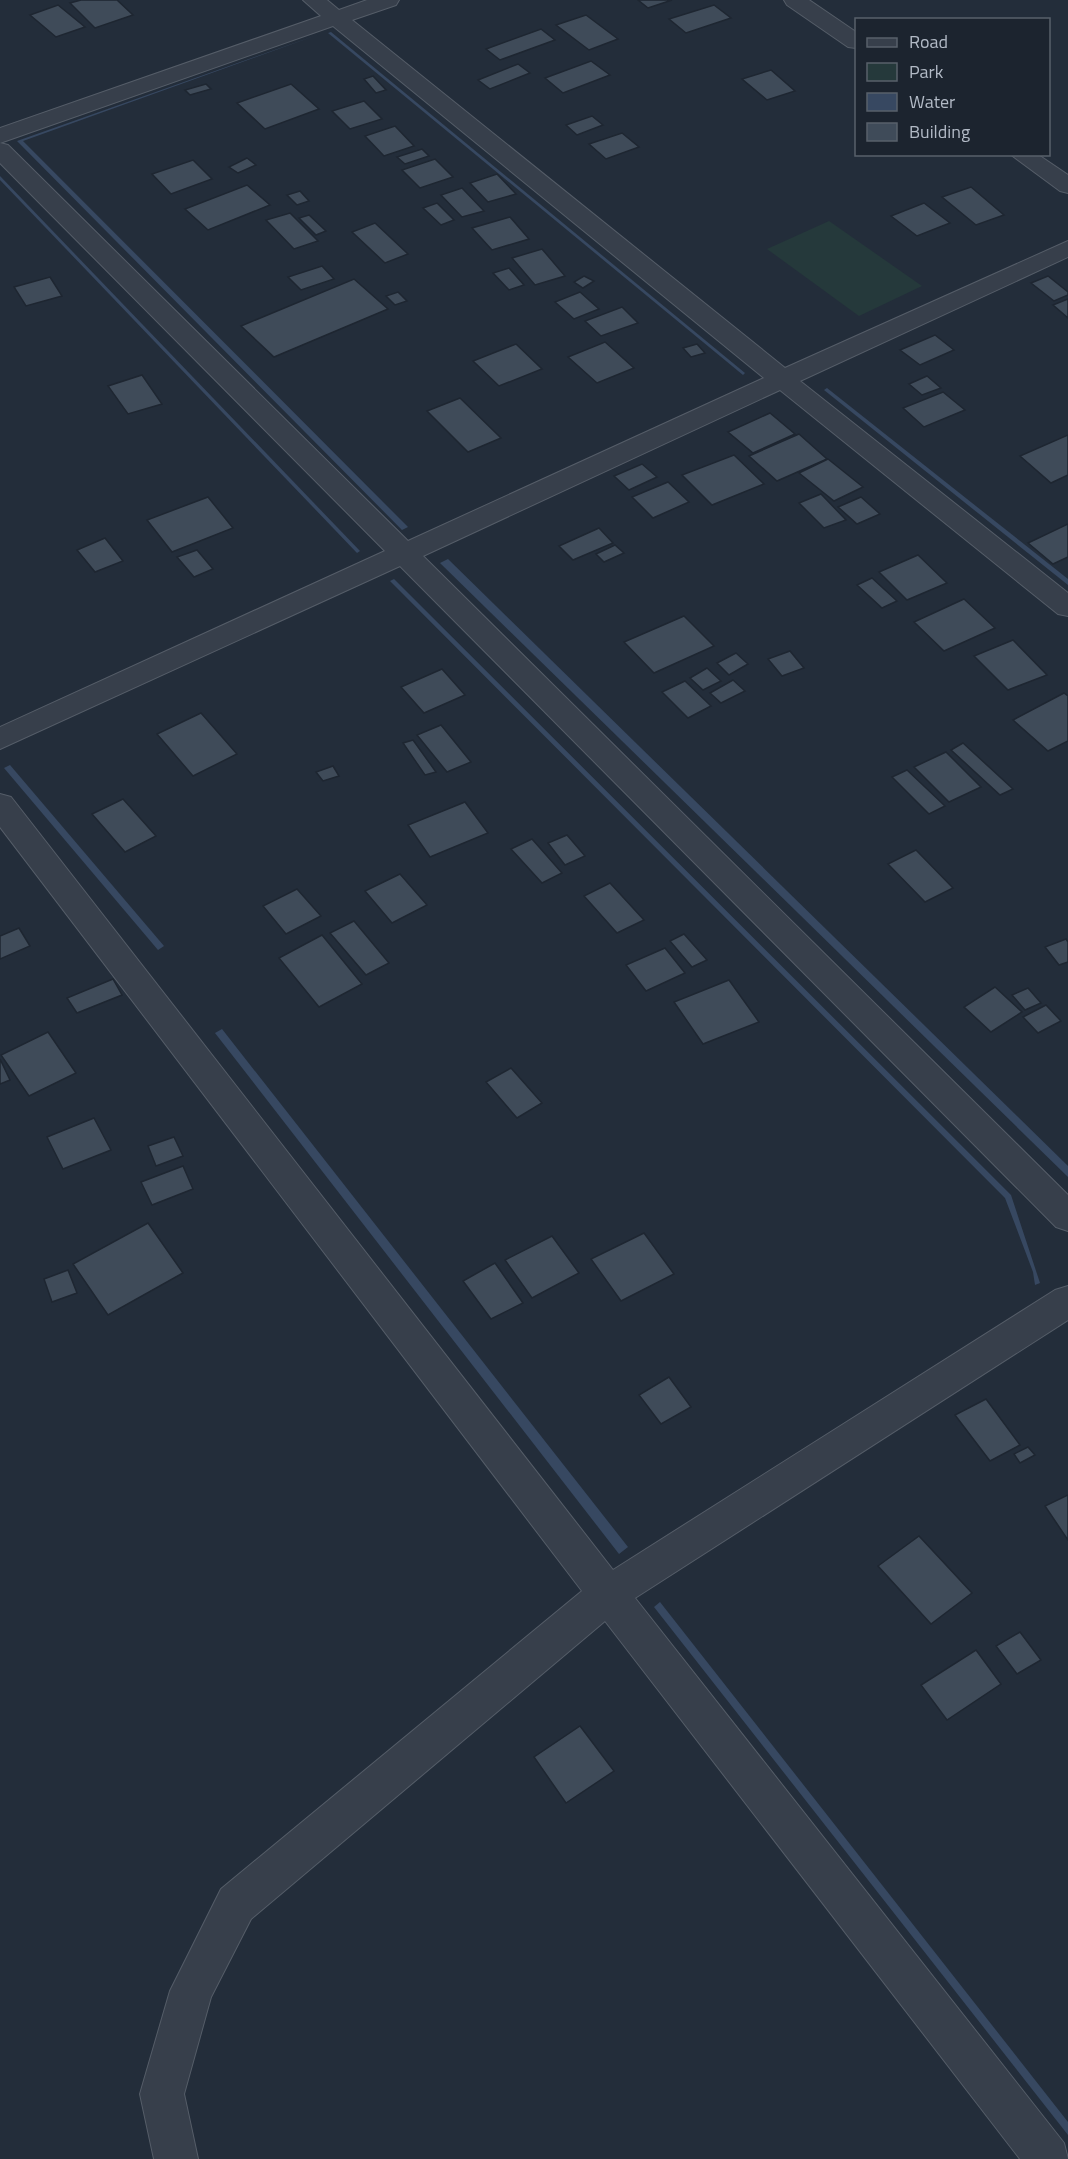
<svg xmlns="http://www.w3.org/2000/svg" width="1068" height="2159" font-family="'Titillium Web',sans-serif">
  <rect width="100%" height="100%" fill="#232d3a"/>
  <polygon fill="#25393b" points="829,221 922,286 859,316 767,249"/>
  <g fill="#374861">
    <polygon points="331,32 745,373 743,375 328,33"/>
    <polygon points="320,34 23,141 408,527 402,530 17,141"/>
    <polygon points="0,176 360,551 357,553 0,180"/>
    <polygon points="827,388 1068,579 1068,585 824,390"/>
    <polygon points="448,559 1068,1166 1068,1177 440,563"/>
    <polygon points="394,579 1011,1195 1040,1283 1035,1285 1033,1272 1005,1198 390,581"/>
    <polygon points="10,765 164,946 158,950 4,768"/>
    <polygon points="222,1029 628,1547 619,1554 215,1033"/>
    <polygon points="660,1602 1068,2122 1068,2135 654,1607"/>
  </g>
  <g fill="#3f4b59" stroke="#1e2631" stroke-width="1.5">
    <polygon points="81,0 117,0 133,15 95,28 70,3"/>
    <polygon points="638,0 672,0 648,8"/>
    <polygon points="58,5 85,27 56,37 30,15"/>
    <polygon points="714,5 731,18 686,33 669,19"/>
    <polygon points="586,15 618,39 589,50 556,25"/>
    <polygon points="541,29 555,40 500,60 486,49"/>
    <polygon points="591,61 610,75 563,93 545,78"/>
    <polygon points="518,64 530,73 490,89 478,80"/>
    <polygon points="771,70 795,91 767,100 742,79"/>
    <polygon points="373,76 386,90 376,93 364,79"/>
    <polygon points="206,84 211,89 190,95 185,90"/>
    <polygon points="291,84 319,109 265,129 237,103"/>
    <polygon points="364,101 382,119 350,129 332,111"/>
    <polygon points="592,116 603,125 577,135 566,125"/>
    <polygon points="395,126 414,146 384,156 365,136"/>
    <polygon points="622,133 639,147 606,159 589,144"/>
    <polygon points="422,149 429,156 405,164 397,157"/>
    <polygon points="247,158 256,165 238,173 229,167"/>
    <polygon points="435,159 453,177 420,188 402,170"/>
    <polygon points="193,160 212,179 171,194 152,174"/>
    <polygon points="497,174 516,194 488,202 470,183"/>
    <polygon points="247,185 270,205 208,230 185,209"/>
    <polygon points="971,187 1004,215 976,225 942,197"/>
    <polygon points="462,188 484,211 462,217 441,195"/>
    <polygon points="300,191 309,201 297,205 287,195"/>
    <polygon points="437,203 454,220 441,225 423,208"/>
    <polygon points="924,203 950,223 917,236 891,216"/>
    <polygon points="290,213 318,241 294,249 266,220"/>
    <polygon points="309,215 326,231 316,235 299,218"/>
    <polygon points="510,217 529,239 492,250 472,228"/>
    <polygon points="375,223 408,254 385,263 352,232"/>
    <polygon points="542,249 565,276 535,285 512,258"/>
    <polygon points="322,266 334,279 301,290 288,277"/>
    <polygon points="509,268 524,285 509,290 493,273"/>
    <polygon points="584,276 594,281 583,288 574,282"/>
    <polygon points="1048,276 1068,292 1068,295 1054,301 1031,283"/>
    <polygon points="50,277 62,296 26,306 14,287"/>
    <polygon points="354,279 388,309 274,357 241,326"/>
    <polygon points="398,292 407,301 395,305 386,296"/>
    <polygon points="580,292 599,309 574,319 555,302"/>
    <polygon points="1068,299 1068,318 1053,305"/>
    <polygon points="622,307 638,323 601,336 585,321"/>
    <polygon points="935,335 954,350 920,365 900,350"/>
    <polygon points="605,342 634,368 597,383 568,357"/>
    <polygon points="516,344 542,369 499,386 473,361"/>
    <polygon points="697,344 705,353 691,357 683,348"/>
    <polygon points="142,375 162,404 128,414 108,386"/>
    <polygon points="927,376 941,388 922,395 909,384"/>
    <polygon points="943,392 965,410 924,427 903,408"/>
    <polygon points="460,398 501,438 468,452 427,411"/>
    <polygon points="770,413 795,434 753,453 728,432"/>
    <polygon points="799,434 827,459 777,481 749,456"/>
    <polygon points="1068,435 1068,475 1051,483 1020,456"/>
    <polygon points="734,455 764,484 712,505 682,475"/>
    <polygon points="828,459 863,487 834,501 799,473"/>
    <polygon points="642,464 657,477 629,490 614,476"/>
    <polygon points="668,482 689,502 653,518 632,497"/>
    <polygon points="821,494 846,520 824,528 799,503"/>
    <polygon points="208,497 233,528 172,552 147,520"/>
    <polygon points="861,497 880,514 857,524 838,507"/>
    <polygon points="1068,524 1068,557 1053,564 1028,543"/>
    <polygon points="599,528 613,543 573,560 559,546"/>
    <polygon points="105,538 123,561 95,572 77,550"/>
    <polygon points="615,545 624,553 604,562 596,554"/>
    <polygon points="197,550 213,569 194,577 177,557"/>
    <polygon points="918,555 947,583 907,600 879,572"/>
    <polygon points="872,578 897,601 882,608 857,585"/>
    <polygon points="964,599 995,628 944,651 914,622"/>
    <polygon points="684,616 714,646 654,673 624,642"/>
    <polygon points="1013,640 1047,675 1008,690 974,656"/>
    <polygon points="790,651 804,668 782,676 768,659"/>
    <polygon points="736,653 748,664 729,675 717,663"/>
    <polygon points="707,668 721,681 703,690 690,678"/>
    <polygon points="442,669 465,695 424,713 401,687"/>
    <polygon points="733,680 745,691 721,703 710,693"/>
    <polygon points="685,681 711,706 688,718 662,692"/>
    <polygon points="1064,693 1068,696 1068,741 1048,751 1013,720"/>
    <polygon points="201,713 237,754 193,776 157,734"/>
    <polygon points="441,725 471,762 447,772 417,735"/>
    <polygon points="413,740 436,772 425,775 403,743"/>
    <polygon points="963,743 1013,789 1000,795 951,750"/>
    <polygon points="946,752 981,787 949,802 914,767"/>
    <polygon points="333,766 339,776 323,781 316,772"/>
    <polygon points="907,770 945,806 929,814 892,777"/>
    <polygon points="123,799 156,836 125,852 92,814"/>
    <polygon points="465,802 488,833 430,857 408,825"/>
    <polygon points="567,835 585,856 565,865 548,843"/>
    <polygon points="532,839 562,873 542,883 511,849"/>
    <polygon points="916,850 953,888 925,902 888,864"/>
    <polygon points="400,874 427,905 392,923 365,891"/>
    <polygon points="610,883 644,920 617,933 584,896"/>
    <polygon points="297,889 321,916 286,934 263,906"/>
    <polygon points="354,921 389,963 366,975 330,933"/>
    <polygon points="19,928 30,946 0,959 0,936"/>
    <polygon points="684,934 707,960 692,967 670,941"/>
    <polygon points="322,935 362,984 319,1007 279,958"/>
    <polygon points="1066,939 1068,942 1068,962 1059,965 1045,947"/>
    <polygon points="665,948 685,973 646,991 626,965"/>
    <polygon points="113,979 122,995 77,1013 67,998"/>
    <polygon points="729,980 759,1022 703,1044 674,1002"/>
    <polygon points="995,987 1022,1012 991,1032 964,1007"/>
    <polygon points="1028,988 1041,1003 1025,1010 1012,995"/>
    <polygon points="1046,1005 1061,1021 1038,1033 1023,1017"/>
    <polygon points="48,1032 76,1073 29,1096 1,1055"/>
    <polygon points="0,1059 10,1080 0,1084"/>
    <polygon points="511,1068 542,1103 517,1118 486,1082"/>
    <polygon points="94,1118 111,1150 63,1169 47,1137"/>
    <polygon points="174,1137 183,1156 156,1166 148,1146"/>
    <polygon points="183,1166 193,1189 152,1205 141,1182"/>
    <polygon points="148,1223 183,1273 108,1315 73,1264"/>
    <polygon points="644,1233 674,1274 621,1301 591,1259"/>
    <polygon points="552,1236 579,1273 532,1298 505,1260"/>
    <polygon points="495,1263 523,1303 491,1319 463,1281"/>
    <polygon points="68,1270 77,1293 52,1302 44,1279"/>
    <polygon points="669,1377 691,1407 661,1424 639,1395"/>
    <polygon points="986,1399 1020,1445 990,1461 955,1415"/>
    <polygon points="1028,1447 1035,1455 1020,1463 1014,1454"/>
    <polygon points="1068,1495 1068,1540 1045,1506"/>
    <polygon points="919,1536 972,1593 931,1624 878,1566"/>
    <polygon points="1020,1632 1041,1660 1017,1674 996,1646"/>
    <polygon points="976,1650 1001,1684 947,1720 921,1685"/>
    <polygon points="580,1726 614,1771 566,1803 534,1757"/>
  </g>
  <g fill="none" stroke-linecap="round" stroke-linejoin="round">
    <defs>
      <g id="minor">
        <polygon points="303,0 327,0 339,10 367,0 399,0 396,5 352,20 785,368 1068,241 1068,257 800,381 1068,593 1068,616 1058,614 780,390 423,556 1068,1195 1068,1231 1056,1227 400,566 0,749 0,727 385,551 0,163 0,143 8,145 408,541 764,378 333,26 0,143 0,128 321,16"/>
        <polygon points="784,0 809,0 856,32 856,48 848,47 787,5"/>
        <polygon points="1010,154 1037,154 1068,175 1068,193 1060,191"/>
        <polygon points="0,794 11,797 613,1570 1055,1290 1068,1286 1068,1320 635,1598 1064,2143 1068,2159 1020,2159 605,1621 251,1919 211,1997 184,2094 198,2159 154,2159 140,2094 170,1991 221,1889 582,1591 0,827"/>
      </g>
    </defs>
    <use href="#minor" stroke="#555d68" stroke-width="2"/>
    <use href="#minor" fill="#373f4b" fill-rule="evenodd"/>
  </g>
  <rect x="855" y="18" width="195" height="138" fill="#1c242f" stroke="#58606b" stroke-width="1.5"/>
  <rect x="867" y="38" width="30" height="9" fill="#373f4b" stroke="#58606b" stroke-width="1.5"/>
  <text x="909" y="48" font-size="18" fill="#b2bac6">Road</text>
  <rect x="867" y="63" width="30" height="18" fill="#25393b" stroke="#58606b" stroke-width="1.5"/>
  <text x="909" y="78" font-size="18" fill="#b2bac6">Park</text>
  <rect x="867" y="93" width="30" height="18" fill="#374861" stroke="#58606b" stroke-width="1.5"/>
  <text x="909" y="108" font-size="18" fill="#b2bac6">Water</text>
  <rect x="867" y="123" width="30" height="18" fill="#3f4b59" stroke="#58606b" stroke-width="1.5"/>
  <text x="909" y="138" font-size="18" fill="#b2bac6">Building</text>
</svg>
